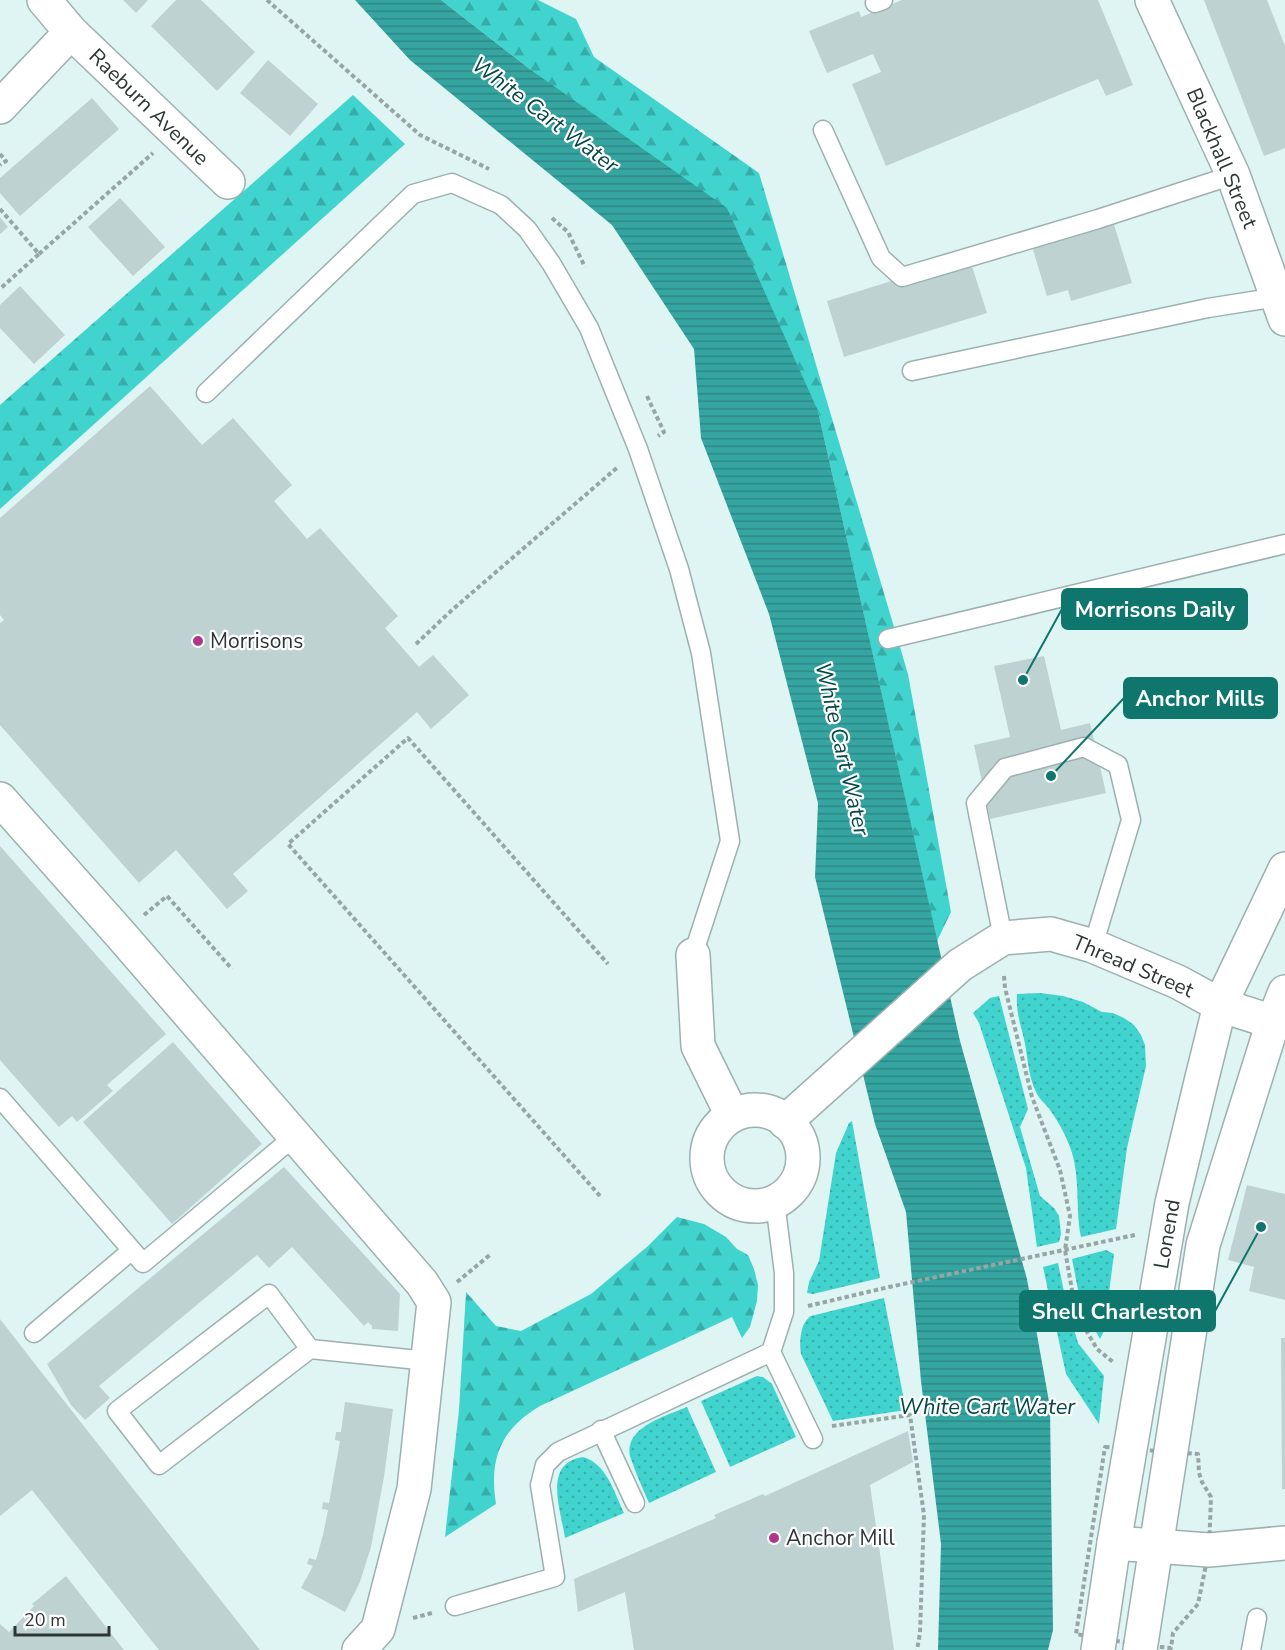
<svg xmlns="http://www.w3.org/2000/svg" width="1285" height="1650" font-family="'Nunito Sans',sans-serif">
  <defs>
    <pattern id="green-dots" width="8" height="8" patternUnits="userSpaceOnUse" patternTransform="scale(1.5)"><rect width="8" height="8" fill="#41d4cf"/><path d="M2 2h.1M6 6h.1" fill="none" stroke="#37ada9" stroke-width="1.8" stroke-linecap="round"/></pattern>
    <pattern id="forest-firs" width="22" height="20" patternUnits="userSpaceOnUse" patternTransform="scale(1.5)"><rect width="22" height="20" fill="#41d4cf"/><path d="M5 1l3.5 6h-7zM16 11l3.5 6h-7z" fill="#37ada9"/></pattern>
    <pattern id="water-rules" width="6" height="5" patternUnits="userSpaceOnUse" patternTransform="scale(1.5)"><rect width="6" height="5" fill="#35a5a1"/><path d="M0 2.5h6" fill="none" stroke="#2d8784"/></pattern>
  </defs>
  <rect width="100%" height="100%" fill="#dff5f3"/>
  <g fill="url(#green-dots)">
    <path d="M1040,993L1063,996L1083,1002L1102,1012L1113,1013L1124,1018L1134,1025L1141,1035L1145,1045L1146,1066L1127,1148L1116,1229L1081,1237C1075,1206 1081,1177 1070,1147C1065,1134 1058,1121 1050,1110C1046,1104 1039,1099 1036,1092C1028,1076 1028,1057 1024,1039C1020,1022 1016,1012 1017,994Z"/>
    <polygon points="999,996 1028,1109 1020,1127 1040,1196 1054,1208 1059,1216 1061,1234 1059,1242 1037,1247 1026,1168 979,1023 973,1013 990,998"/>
    <polygon points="852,1121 880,1278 813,1294 807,1293 809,1282 819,1261 836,1153 849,1123"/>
    <polygon points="1106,1250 1114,1254 1104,1331 1100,1339 1081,1305 1072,1259"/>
    <polygon points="1058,1263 1066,1301 1078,1343 1104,1376 1099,1424 1066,1374 1043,1267"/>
    <path d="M884,1298L906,1410L833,1421L801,1354C799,1342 800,1323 811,1316Z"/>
    <polygon points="757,1376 763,1377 772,1384 796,1437 730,1467 701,1401"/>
    <path d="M687,1407L716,1472L649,1503C643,1489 636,1474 631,1459C621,1428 666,1416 687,1407Z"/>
    <path d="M583,1457C607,1464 614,1492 624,1513L565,1538C561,1510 542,1463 583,1457Z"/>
  </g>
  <g fill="url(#forest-firs)">
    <polygon points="441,0 538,0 576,19 594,57 759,173 908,674 951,912 937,941 818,411 531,70"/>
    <polygon points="353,95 405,144 0,509 0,405"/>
    <path d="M677,1217L704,1224L726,1237L737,1249L748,1255L754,1269L758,1285L757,1301L750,1327L742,1338L732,1317L540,1406C500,1430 489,1459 496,1504L445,1537L459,1410L466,1292L496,1326L521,1331L591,1294L648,1246Z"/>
  </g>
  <polygon fill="url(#water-rules)" points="355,0 441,0 531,70 727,208 818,411 960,1041 1027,1279 1050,1407 1053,1630 1048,1650 938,1650 941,1544 921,1381 906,1212 875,1124 815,877 818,803 769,614 701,438 694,349 612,225 410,60"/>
  <g fill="#bed3d1">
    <polygon points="123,0 148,0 136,13"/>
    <polygon points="176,0 201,0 255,52 217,91 151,26"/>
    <polygon points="902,0 1098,0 1133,85 1106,96 1098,79 886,166 852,84 881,72 873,54 827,73 809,31 859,11 861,17"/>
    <polygon points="1204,0 1267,0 1285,46 1285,148 1264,156"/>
    <polygon points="268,60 318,104 290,136 240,93"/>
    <polygon points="92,98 119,129 20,216 0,193 0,178"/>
    <polygon points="120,198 165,247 133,276 88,227"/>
    <polygon points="0,217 8,227 0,234"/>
    <polygon points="1112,218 1132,283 1071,301 1068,290 1047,296 1031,243"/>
    <polygon points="969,257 987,313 844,357 827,301"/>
    <polygon points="20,286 65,335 34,364 0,328 0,305"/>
    <polygon points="150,386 202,445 233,418 292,485 274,501 307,539 320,528 398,616 385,628 419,667 433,655 469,695 431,729 417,712 233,874 248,891 227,909 176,850 139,883 0,725 0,623 4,620 0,615 0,518"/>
    <polygon points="1044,656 1061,730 1090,723 1106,793 990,819 974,745 1010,737 994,666"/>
    <polygon points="0,846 166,1034 107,1085 113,1091 77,1122 72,1116 59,1127 0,1060"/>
    <polygon points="173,1042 262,1144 172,1224 83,1122"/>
    <polygon points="284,1167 400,1294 398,1331 372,1329 372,1326 368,1322 364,1326 292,1247 269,1268 257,1255 99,1386 110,1398 85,1420 71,1405 47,1364"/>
    <polygon points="1247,1185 1285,1194 1285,1300 1249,1291 1254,1267 1228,1260"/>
    <polygon points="0,1319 35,1364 260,1650 159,1650 32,1490 0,1516"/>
    <polygon points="1281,1338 1285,1338 1285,1489 1282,1489"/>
    <polygon points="345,1402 393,1409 384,1477 371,1547 360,1582 345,1612 301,1588 313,1566 307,1564 309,1558 316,1560 323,1535 328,1510 322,1509 323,1502 329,1503 340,1441 335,1440 336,1432 341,1432"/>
    <polygon points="908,1431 913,1462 870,1485 894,1650 634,1650 625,1592 578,1612 574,1579 716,1518 714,1515 763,1494 765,1496"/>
    <polygon points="66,1576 124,1650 0,1650 0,1624 9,1632 34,1606 32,1604"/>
  </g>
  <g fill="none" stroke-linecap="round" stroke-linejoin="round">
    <defs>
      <g id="service">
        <polyline points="875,3 883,0"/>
        <polyline points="823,130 881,258 902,277 1098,219 1233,175"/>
        <polyline points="912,371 1208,308 1277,297"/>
        <polyline points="206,393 413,194 452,183 501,205 527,229 551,263 589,328 638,449 679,569 701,653 730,841 693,955"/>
        <polyline points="888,639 1285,544"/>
        <polyline points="1003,938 976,803 1005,768 1084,747 1118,765 1131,820 1093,946"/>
        <polyline points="0,1098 143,1263 295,1136"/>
        <polygon points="269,1294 310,1349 159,1465 117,1411"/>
        <polyline points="34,1333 132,1250"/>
        <polyline points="310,1349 428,1361"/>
        <polyline points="771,1352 813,1439"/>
        <polyline points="601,1430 635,1503"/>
        <polyline points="455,1606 555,1577 540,1485 545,1465 558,1452 771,1352 784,1312 784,1273 775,1202"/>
        <polyline points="1251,1650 1257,1618"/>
      </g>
      <g id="minor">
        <polyline points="44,0 71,32 228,182"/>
        <polyline points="1152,0 1233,175 1285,319"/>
        <polyline points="0,107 71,32"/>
        <polyline points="0,799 121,935 422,1283 434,1302 414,1489 378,1629 359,1650"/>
        <polyline points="693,955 698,1046 732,1115"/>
        <circle cx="755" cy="1158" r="48"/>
        <polyline points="785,1122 960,965 1003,938 1051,934 1093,946 1178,982 1220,1005 1273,1022"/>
        <polyline points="1114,1543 1209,1550 1285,1543"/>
      </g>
      <g id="primary">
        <polyline points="1098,1650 1114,1543 1172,1203 1200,1086 1220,1005 1285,869"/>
        <polyline points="1140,1650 1203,1245 1273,1022 1285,992"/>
      </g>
    </defs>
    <use href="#service" stroke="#9cb1af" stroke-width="21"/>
    <use href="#minor" stroke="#9cb1af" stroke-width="36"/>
    <use href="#primary" stroke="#9cb1af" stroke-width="36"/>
    <g stroke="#96a6a5" stroke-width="4" stroke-dasharray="4.5 3" stroke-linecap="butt">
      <polyline points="267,0 420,135 489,169"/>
      <polyline points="0,154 6,161 0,165"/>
      <polyline points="0,209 39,254 0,289"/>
      <polyline points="552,218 568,232 585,267"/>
      <polyline points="39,254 153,153"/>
      <polyline points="647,396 664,432 658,436"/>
      <polyline points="416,644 452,610 619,466"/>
      <polyline points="144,915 167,896 232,969"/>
      <polyline points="1004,976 1005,988 1032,1097 1060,1170 1070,1216 1065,1250 1076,1313 1097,1349 1113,1362"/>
      <polyline points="600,1196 288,844 408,738 608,964"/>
      <polyline points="457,1282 491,1254"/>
      <polyline points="808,1306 889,1287 1135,1235"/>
      <polyline points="832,1426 910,1415 924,1515 920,1633 917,1650"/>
      <polygon points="1105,1447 1198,1454 1199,1473 1202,1482 1211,1497 1209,1550 1198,1604 1173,1633 1171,1648 1141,1645 1076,1634"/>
      <polyline points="413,1618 432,1613"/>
    </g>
    <use href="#service" stroke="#fff" stroke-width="18"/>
    <use href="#minor" stroke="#fff" stroke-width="33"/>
    <use href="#primary" stroke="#fff" stroke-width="33"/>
  </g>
  <g fill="#ae368b" stroke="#fff" stroke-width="2">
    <circle cx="198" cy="641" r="6"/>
    <circle cx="774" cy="1538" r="6"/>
  </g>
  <g text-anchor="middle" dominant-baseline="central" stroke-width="4.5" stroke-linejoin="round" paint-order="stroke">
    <g font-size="21" fill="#2e3635" stroke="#fff">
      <text transform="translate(149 107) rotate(44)">Raeburn Avenue</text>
      <text transform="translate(1222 158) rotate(67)">Blackhall Street</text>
      <text transform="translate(1133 966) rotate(23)">Thread Street</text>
      <text transform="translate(1167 1234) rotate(-80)">Lonend</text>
    </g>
    <g font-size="21" fill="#2e3635" stroke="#fff" text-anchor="start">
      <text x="210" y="641">Morrisons</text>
      <text x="786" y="1538">Anchor Mill</text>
    </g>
    <g font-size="22" font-style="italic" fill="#044947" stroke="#fff">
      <text transform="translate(545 115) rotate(37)">White Cart Water</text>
      <text transform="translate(842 749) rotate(77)">White Cart Water</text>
      <text x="987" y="1407">White Cart Water</text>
    </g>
  </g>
  <path fill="none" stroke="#0f766e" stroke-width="2" d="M1023 680L1062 609M1051 776L1124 698M1261 1227L1215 1311"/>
  <g fill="#0f766e" stroke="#fff" stroke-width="2">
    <circle cx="1023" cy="680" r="6"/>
    <circle cx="1051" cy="776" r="6"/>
    <circle cx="1261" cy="1227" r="6"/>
  </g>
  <g fill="#0f766e" stroke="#0f766e" stroke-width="2">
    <rect x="1062" y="589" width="185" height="40" rx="6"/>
    <rect x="1124" y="678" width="153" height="40" rx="6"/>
    <rect x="1020" y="1291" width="195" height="40" rx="6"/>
  </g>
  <g font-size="22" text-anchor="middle" font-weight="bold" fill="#fff">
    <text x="1155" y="617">Morrisons Daily</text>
    <text x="1200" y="706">Anchor Mills</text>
    <text x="1117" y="1319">Shell Charleston</text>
  </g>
  <path d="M15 1626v9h94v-9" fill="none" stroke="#2e3635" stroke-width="3"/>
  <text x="24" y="1626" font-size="18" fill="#2e3635" stroke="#ffffff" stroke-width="4.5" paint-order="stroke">20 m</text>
</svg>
